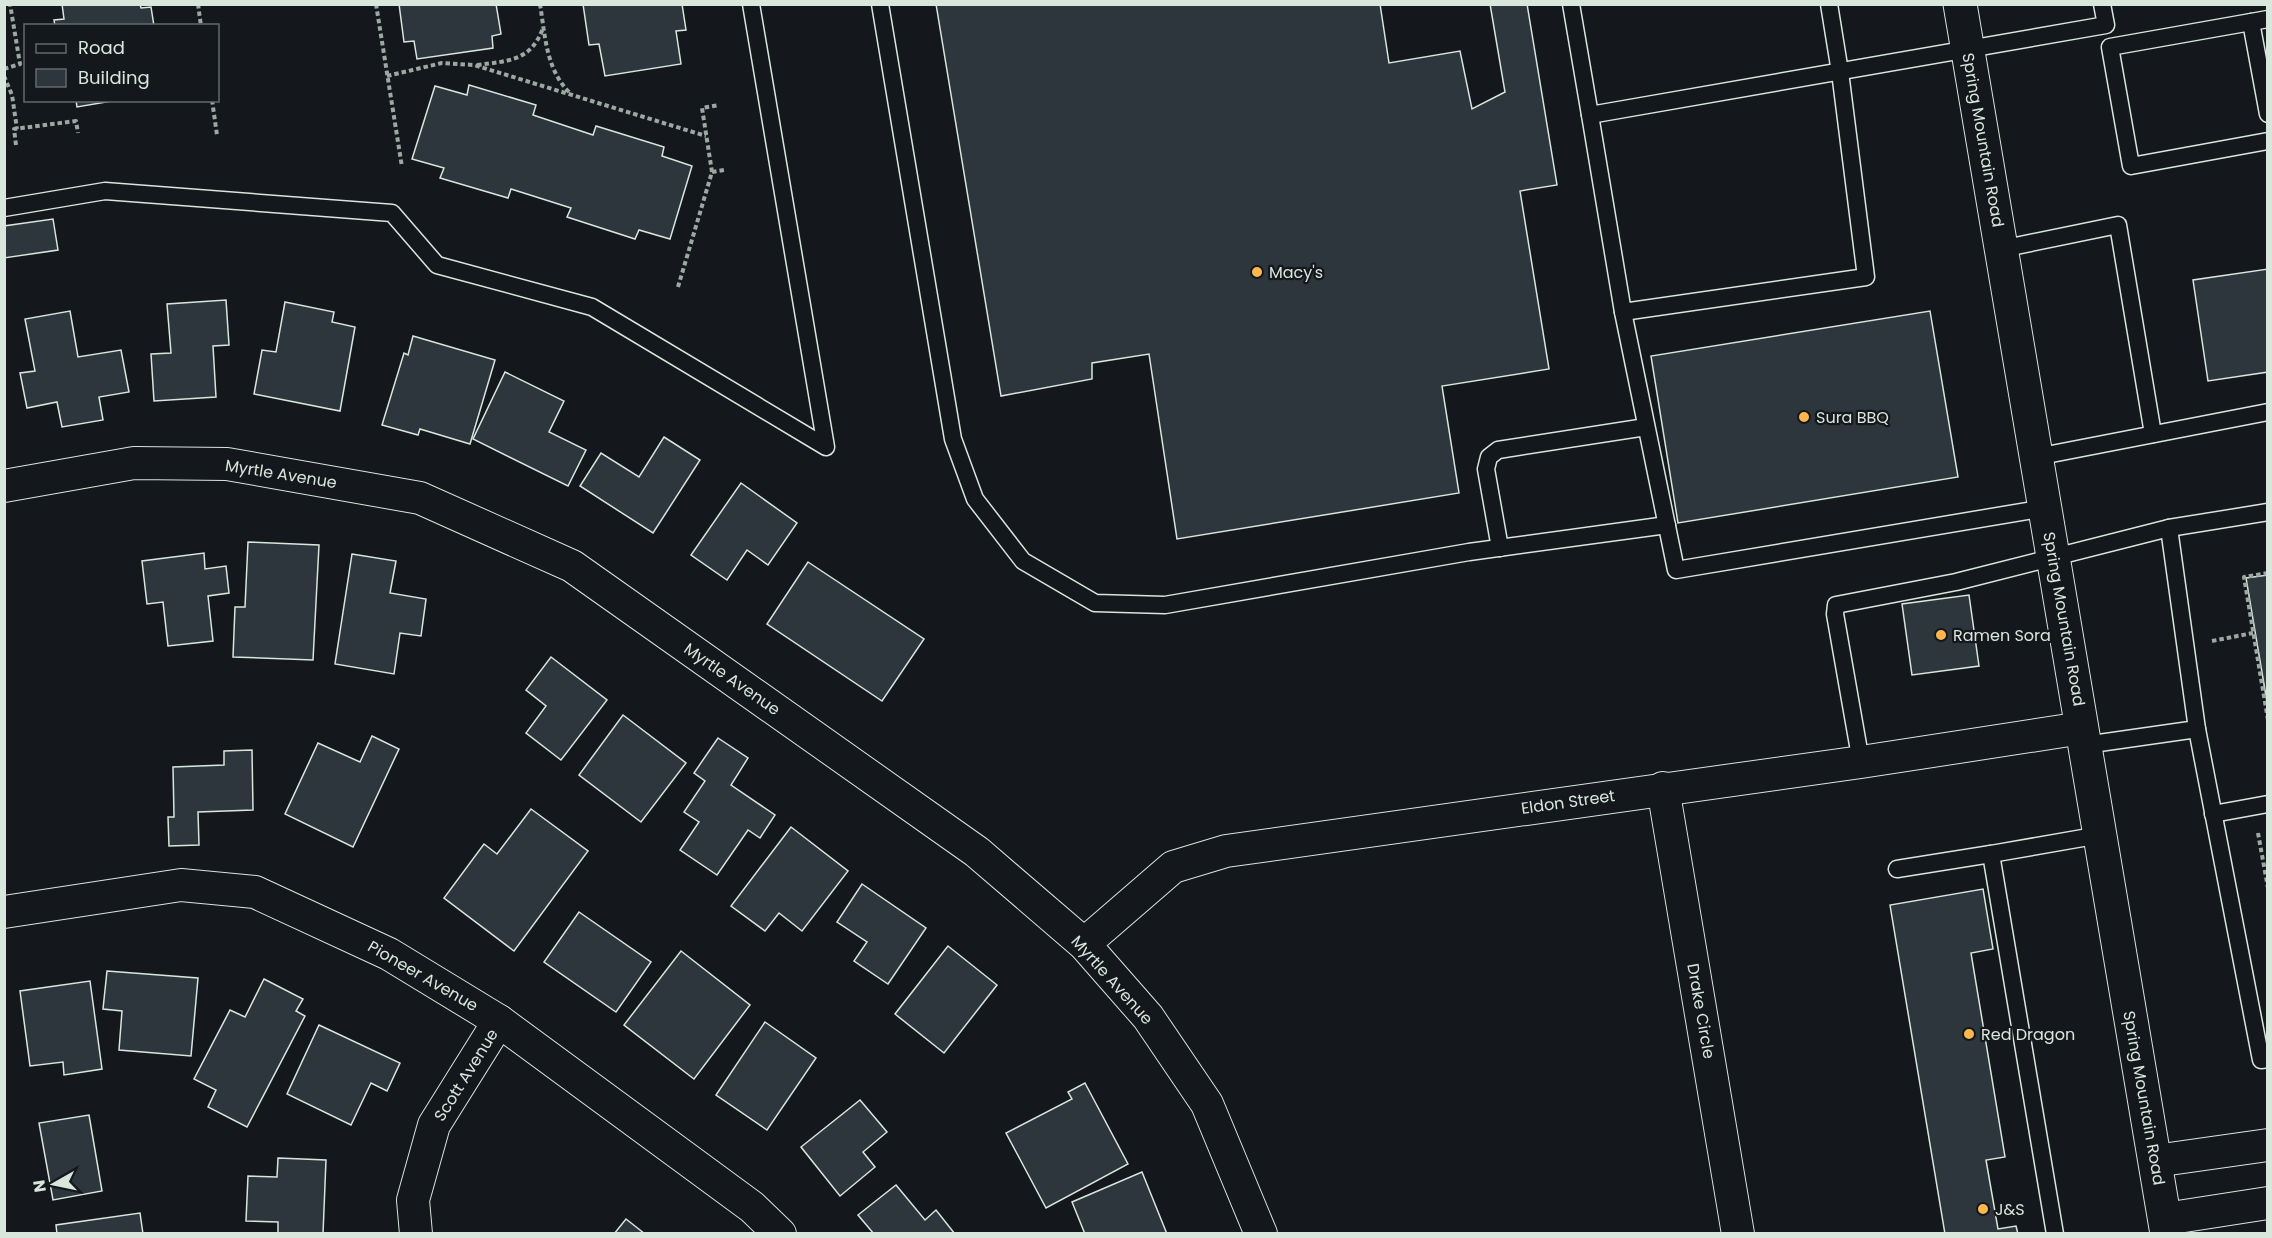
<svg xmlns="http://www.w3.org/2000/svg" width="2272" height="1238" font-family="Poppins,sans-serif">
  <rect width="100%" height="100%" fill="#14181c"/>
  <g fill="#2c363c" stroke="#d8e6dc" stroke-width="1.5">
    <polygon points="62,4 140,4 141,8 151,7 154,26 55,26 54,20 64,19"/>
    <polygon points="399,4 496,4 501,34 492,36 493,48 417,59 414,41 404,42"/>
    <polygon points="583,4 682,4 686,30 676,31 681,64 605,76 599,44 589,45"/>
    <polygon points="936,4 1380,4 1389,63 1460,51 1472,109 1505,92 1490,4 1527,4 1557,185 1520,191 1549,369 1442,386 1459,493 1177,539 1149,354 1092,363 1092,379 1001,396"/>
    <polygon points="469,85 536,105 533,115 593,135 596,126 664,147 662,156 692,166 670,239 639,230 635,239 567,217 571,208 511,189 508,198 440,178 444,168 412,159 435,86 467,95"/>
    <polygon points="76,100 118,100 77,107"/>
    <polygon points="53,219 58,250 4,258 4,226"/>
    <polygon points="2268,269 2268,372 2208,381 2193,280"/>
    <polygon points="226,300 229,345 213,346 216,397 154,401 151,354 171,353 167,304"/>
    <polygon points="285,302 334,312 332,322 355,327 340,411 254,394 262,350 276,352"/>
    <polygon points="70,311 78,357 121,350 129,392 99,397 103,420 62,427 57,402 27,408 20,373 35,371 25,319"/>
    <polygon points="1930,311 1958,477 1678,523 1651,356"/>
    <polygon points="413,336 495,360 470,444 420,429 418,435 382,425 404,353 408,355"/>
    <polygon points="505,372 564,401 549,432 586,450 568,486 473,439"/>
    <polygon points="664,437 700,460 653,533 580,486 601,453 639,477"/>
    <polygon points="741,483 797,523 768,565 747,550 727,580 691,555"/>
    <polygon points="248,542 319,545 313,660 233,657 235,607 245,607"/>
    <polygon points="204,553 205,569 226,566 229,593 208,596 213,641 168,646 163,602 147,604 142,561"/>
    <polygon points="352,554 396,561 390,593 426,599 421,636 400,633 394,674 335,664"/>
    <polygon points="808,562 924,639 882,701 767,624"/>
    <polygon points="2268,575 2268,708 2246,578"/>
    <polygon points="1969,595 1979,666 1912,675 1902,604"/>
    <polygon points="551,657 607,700 561,760 526,733 546,706 526,690"/>
    <polygon points="623,715 686,763 641,822 579,775"/>
    <polygon points="372,736 399,749 353,847 285,814 318,743 360,762"/>
    <polygon points="718,738 748,758 731,785 775,815 760,838 748,830 717,875 680,850 699,822 684,812 705,781 694,773"/>
    <polygon points="252,750 253,810 198,812 199,845 169,846 168,817 174,817 173,767 224,765 224,751"/>
    <polygon points="531,809 588,851 514,951 444,898 484,844 497,854"/>
    <polygon points="791,827 848,871 802,931 779,913 765,931 731,906"/>
    <polygon points="862,884 926,928 888,984 854,961 867,942 837,922"/>
    <polygon points="1983,889 1993,949 1971,953 2005,1157 1986,1160 1998,1229 2016,1226 2018,1234 1945,1234 1890,905"/>
    <polygon points="579,912 651,962 616,1012 544,962"/>
    <polygon points="948,946 997,985 944,1053 895,1014"/>
    <polygon points="681,951 750,1005 694,1079 624,1025"/>
    <polygon points="107,971 198,978 191,1056 119,1050 122,1011 103,1009"/>
    <polygon points="264,979 303,999 296,1011 305,1016 247,1127 208,1107 216,1090 194,1079 230,1010 245,1017"/>
    <polygon points="90,981 102,1069 64,1075 63,1062 30,1066 20,991"/>
    <polygon points="765,1022 816,1058 767,1130 716,1095"/>
    <polygon points="319,1025 400,1063 387,1091 371,1083 351,1125 287,1094"/>
    <polygon points="1085,1083 1128,1164 1046,1208 1006,1133 1072,1099 1068,1092"/>
    <polygon points="860,1100 887,1132 863,1152 875,1167 840,1196 801,1147"/>
    <polygon points="89,1115 102,1191 53,1200 39,1123"/>
    <polygon points="278,1158 326,1160 323,1234 278,1234 278,1222 246,1221 248,1176 277,1177"/>
    <polygon points="1142,1172 1167,1234 1085,1234 1072,1202"/>
    <polygon points="896,1185 925,1220 936,1210 955,1234 874,1234 858,1215"/>
    <polygon points="140,1213 143,1234 57,1234 56,1225"/>
    <polygon points="626,1219 645,1234 614,1234"/>
  </g>
  <g fill="none" stroke-linecap="round" stroke-linejoin="round">
    <defs>
      <g id="service">
        <polyline points="880,4 953,439 975,499 1023,561 1095,603 1165,605 1469,552 1667,525"/>
        <polyline points="1571,4 1590,115 2106,25 2102,4"/>
        <polyline points="2268,19 2110,47 2131,166 2268,141"/>
        <polyline points="2251,22 2268,114"/>
        <polyline points="1590,115 1623,312 1866,277 1840,72 1829,4"/>
        <polyline points="4,208 105,191 392,213 437,265 592,307 826,447 751,4"/>
        <polyline points="2001,249 2118,225 2153,434"/>
        <polyline points="1623,312 1676,570 2045,508"/>
        <polyline points="2036,457 2268,412"/>
        <polyline points="1500,548 1486,469 1489,457 1498,450 1646,427"/>
        <polyline points="2197,729 2261,1060 2268,1059"/>
        <polyline points="2085,745 2197,729 2169,528"/>
        <polyline points="1861,762 1835,614 1836,605 1956,582 2169,528 2268,512"/>
        <polyline points="2213,814 2268,804"/>
        <polyline points="1991,854 2100,835"/>
        <polyline points="1897,869 1991,854 2055,1234"/>
      </g>
      <g id="minor">
        <polyline points="4,486 134,463 227,464 420,498 572,566 977,852 1084,944 1148,1017 1207,1104 1261,1234"/>
        <polyline points="1663,788 1738,1234"/>
        <polyline points="4,912 181,885 255,892 389,954 499,1021 752,1207 780,1234"/>
        <polyline points="1084,944 1173,867 1226,851 1861,762 2082,728"/>
        <polyline points="2155,1161 2268,1145"/>
        <polyline points="2165,1219 2268,1203"/>
        <polyline points="416,1234 413,1200 434,1125 499,1021"/>
      </g>
      <polyline id="secondary" points="1960,4 2167,1234"/>
    </defs>
    <use href="#service" stroke="#d8e6dc" stroke-width="19"/>
    <use href="#minor" stroke="#d8e6dc" stroke-width="34"/>
    <use href="#secondary" stroke="#d8e6dc" stroke-width="35"/>
    <g stroke="#9da8a2" stroke-width="4" stroke-dasharray="4.5 3" stroke-linecap="butt">
      <polyline points="198,4 201,26"/>
      <polyline points="376,4 402,167"/>
      <path d="M540,4C545,35 546,70 570,93"/>
      <path d="M477,65C509,61 531,61 543,28"/>
      <polyline points="4,69 20,64 10,4"/>
      <polyline points="4,76 12,95 17,129"/>
      <polyline points="387,76 442,63 474,65 706,136"/>
      <polyline points="212,100 217,135"/>
      <polyline points="16,145 14,129 76,121 78,133"/>
      <polyline points="712,172 702,108 719,105"/>
      <polyline points="678,287 712,172 724,170"/>
      <polyline points="2268,573 2244,577 2268,720"/>
      <polyline points="2212,641 2253,633"/>
      <polyline points="2258,833 2268,888"/>
    </g>
    <use href="#service" stroke="#14181c" stroke-width="16"/>
    <use href="#minor" stroke="#14181c" stroke-width="32"/>
    <use href="#secondary" stroke="#14181c" stroke-width="33"/>
  </g>
  <g fill="#ffb74d" stroke="#14181c" stroke-width="2">
    <circle cx="1257" cy="272" r="6"/>
    <circle cx="1804" cy="417" r="6"/>
    <circle cx="1941" cy="635" r="6"/>
    <circle cx="1969" cy="1034" r="6"/>
    <circle cx="1983" cy="1209" r="6"/>
  </g>
  <g text-anchor="middle" dominant-baseline="central" stroke-width="4.5" stroke-linejoin="round" paint-order="stroke">
    <g font-size="16" fill="#d8e6dc" stroke="#14181c">
      <text transform="translate(1983 140) rotate(80)">Spring Mountain Road</text>
      <text transform="translate(281 474) rotate(9)">Myrtle Avenue</text>
      <text transform="translate(2064 619) rotate(80)">Spring Mountain Road</text>
      <text transform="translate(732 679) rotate(35)">Myrtle Avenue</text>
      <text transform="translate(1568 802) rotate(-8)">Eldon Street</text>
      <text transform="translate(423 976) rotate(30)">Pioneer Avenue</text>
      <text transform="translate(1112 980) rotate(48)">Myrtle Avenue</text>
      <text transform="translate(1701 1011) rotate(80)">Drake Circle</text>
      <text transform="translate(466 1075) rotate(-58)">Scott Avenue</text>
      <text transform="translate(2144 1098) rotate(80)">Spring Mountain Road</text>
    </g>
    <g font-size="16" fill="#d8e6dc" stroke="#14181c" text-anchor="start">
      <text x="1269" y="272">Macy's</text>
      <text x="1816" y="417">Sura BBQ</text>
      <text x="1953" y="635">Ramen Sora</text>
      <text x="1981" y="1034">Red Dragon</text>
      <text x="1995" y="1209">J&amp;S</text>
    </g>
  </g>
  <rect width="2272" height="1238" fill="none" stroke="#d8e6dc" stroke-width="12"/>
  <rect x="24" y="24" width="195" height="78" fill="#14181c" stroke="#626a69" stroke-width="1.5"/>
  <rect x="36" y="44" width="30" height="9" fill="#14181c" stroke="#626a69" stroke-width="1.5"/>
  <text x="78" y="54" font-size="18" fill="#d8e6dc">Road</text>
  <rect x="36" y="69" width="30" height="18" fill="#2c363c" stroke="#626a69" stroke-width="1.5"/>
  <text x="78" y="84" font-size="18" fill="#d8e6dc">Building</text>
  <g transform="translate(54 1184) rotate(261)" stroke="#14181c" stroke-width="4.5" paint-order="stroke">
  <path d="M0-4.5L10 22L0 15L-10 22Z" fill="#d8e6dc"/>
  <text y="-9" font-size="16" font-weight="bold" text-anchor="middle" fill="#d8e6dc">N</text>
  </g>
</svg>
